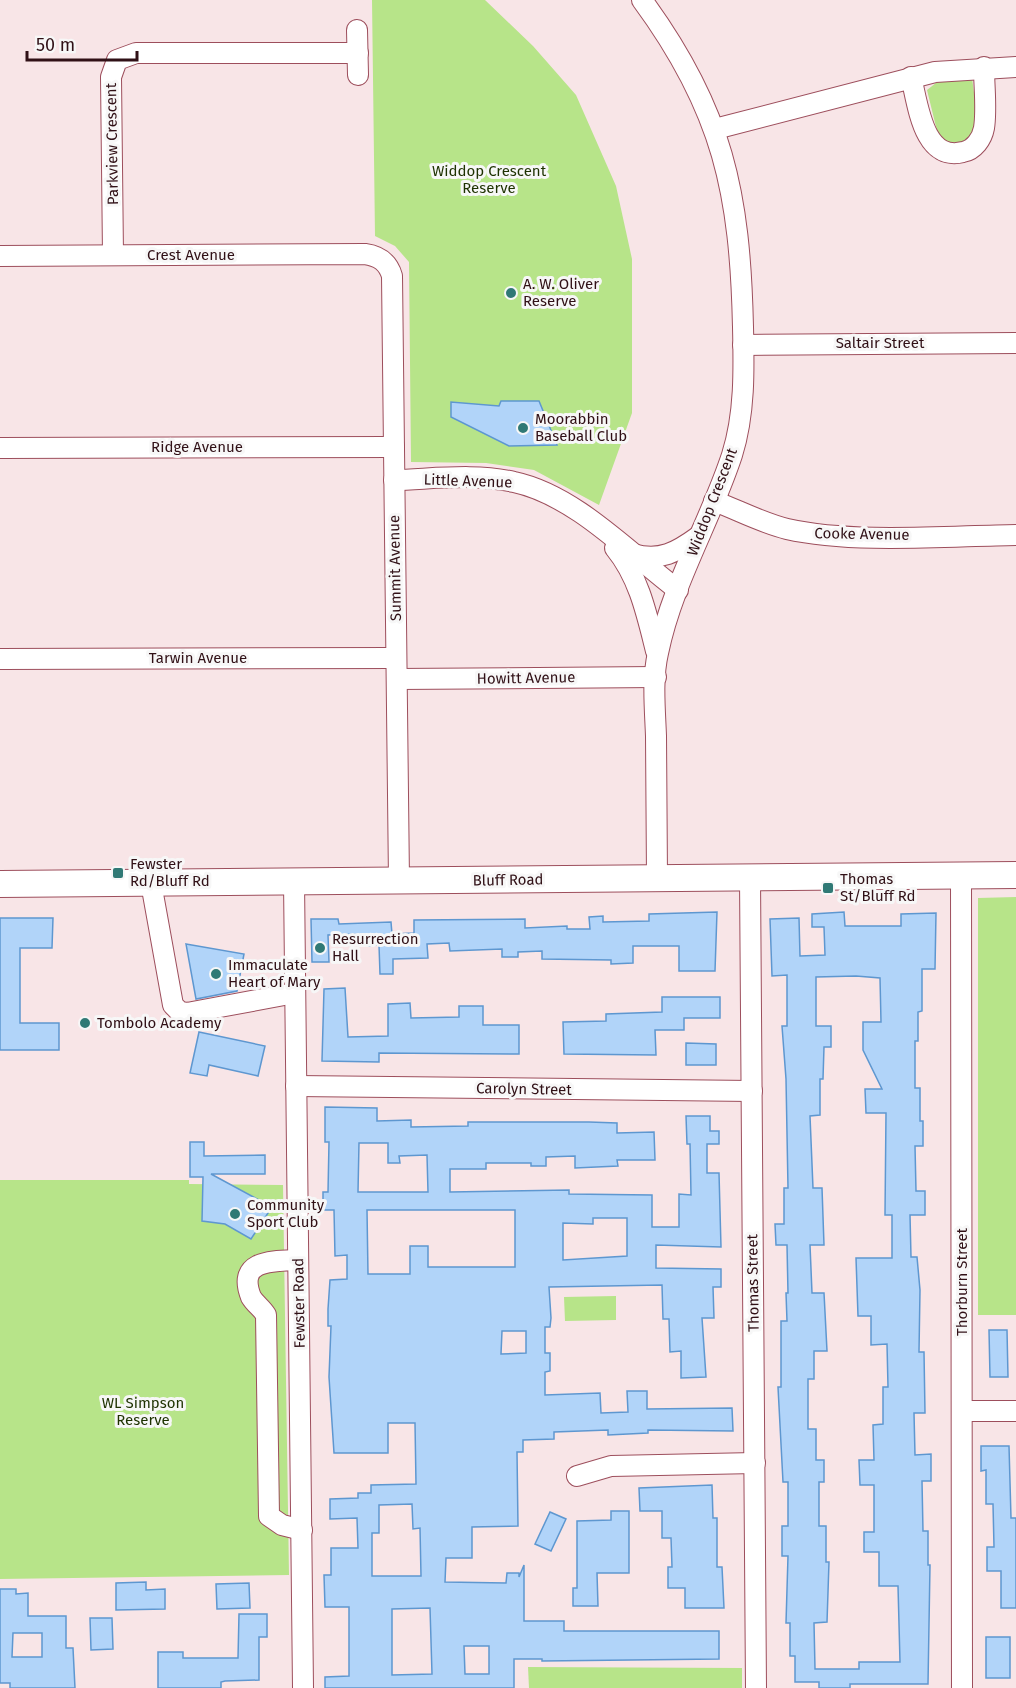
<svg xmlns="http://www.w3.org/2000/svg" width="1016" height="1688" font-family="'Fira Sans',sans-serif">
  <rect width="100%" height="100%" fill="#f8e5e7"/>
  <g fill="#b7e489">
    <polygon points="372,0 485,0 533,46 576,95 616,186 632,259 632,413 599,505 534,470 486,463 411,462 409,262 395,246 375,236"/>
    <path d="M972,77C975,107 986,134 953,148L939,139L927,90L941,79Z"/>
    <polygon points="1016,897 1016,1315 978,1315 978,898"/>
    <polygon points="0,1180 189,1180 189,1184 283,1185 289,1575 0,1579"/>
    <polygon points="616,1296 616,1320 565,1321 564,1297"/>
    <polygon points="528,1667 742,1668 742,1688 529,1688"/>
  </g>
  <g fill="#b1d4f9" stroke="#5e97d0" stroke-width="1.5" fill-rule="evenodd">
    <polygon points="501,401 539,401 557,445 509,446 451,417 451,402 499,406"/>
    <polygon points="717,912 715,971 679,971 679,946 633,946 633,963 611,964 611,960 542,959 542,951 518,952 518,957 502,957 502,949 450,951 449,943 427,944 428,958 393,959 393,974 380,974 379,945 368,946 367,936 359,937 359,934 328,935 329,962 312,962 311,919 338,919 339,924 391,922 392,934 414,933 414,920 525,919 525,928 567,926 567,929 590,929 589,917 603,916 603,922 649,921 649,914"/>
    <path d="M844,912L845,926H901V914L936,913L935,969H922V1011L918,1012V1041H915V1088H920V1121H923V1146H915L916,1191H925V1215H910L911,1257H917L920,1290L919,1352H924L925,1413H914L915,1455L931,1454V1481H922L923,1531H928V1565H930L928,1684H850V1688H819V1682H795V1656H790V1623H786L788,1556H782V1526H788V1482H783L778,1387H781V1321H787L786,1293H788L787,1245H776L775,1224H784V1188H788L786,1079L782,1026H787V975L772,976L770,919L799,918L800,956L825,955L824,927H812V914ZM856,976L880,978L881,1022H863V1050L882,1089H865L866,1113H886L885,1215H892V1258H856L858,1316H871V1345L887,1344L888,1387H883V1424L873,1425L874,1460H859L860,1485H874V1532H864V1552H879V1586H898L900,1662H859V1669H815L814,1623L827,1622L829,1562H826V1526H819V1482H824V1460H816V1429H808V1379H814V1351H827L824,1293H812L810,1245H824L822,1188H813L810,1116L820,1115V1079H823L824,1047H831V1026H816V977Z"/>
    <polygon points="0,918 53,918 52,948 20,948 20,1023 59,1023 59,1050 0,1050"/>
    <polygon points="186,944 244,954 237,991 196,999"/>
    <polygon points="345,988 348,1037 388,1036 388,1004 410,1003 411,1018 459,1017 459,1006 483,1006 483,1025 519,1025 519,1054 379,1053 379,1062 322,1061 324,989"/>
    <polygon points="662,997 720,997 720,1018 684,1018 684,1030 655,1030 656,1055 564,1054 563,1022 606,1021 606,1014 662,1012"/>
    <polygon points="199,1032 265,1046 258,1076 209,1065 207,1076 190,1073"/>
    <polygon points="686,1043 716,1044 716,1065 686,1065"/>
    <path d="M325,1107L377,1108V1121L411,1120V1127L468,1126V1122H589L617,1123V1133L654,1132L655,1160H617L618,1166L575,1168V1156L546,1157V1166H531V1163H486V1169H450V1192L569,1190V1194L652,1195V1227H679V1194L691,1195L690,1144H687L686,1116H710V1131H719V1144H707V1173H719L721,1247L656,1245V1268L721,1269V1287H713L714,1318H702L706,1377L681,1378V1351L670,1352L669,1319H663L662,1285L549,1287L551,1318L550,1327H545V1353H550V1371L545,1372V1395L600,1393L601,1413L628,1412L627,1391H647V1409L732,1408L733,1431L648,1430V1433L608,1435V1430L554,1432V1439L523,1440V1452H517L518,1526L472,1527V1558H446L445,1582L506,1583L507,1573H519V1577L524,1565V1621H564V1631H719V1659L542,1661V1659H514V1688H325V1677L349,1676V1607H325L324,1575H331V1548H358L357,1518L330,1519V1499L358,1498V1493H371V1485L416,1484L415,1423H388V1453H334L329,1377L331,1326H328V1309L330,1280L347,1279V1255L335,1256L334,1210H323V1192H328L329,1142H325ZM359,1143H388V1163H400L399,1156L427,1155L428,1192H358ZM367,1210H515V1267H428V1246H410V1274H368ZM593,1218H627V1256L563,1260V1223L593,1224ZM502,1331H526V1353L501,1354ZM412,1504L413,1529L420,1528L421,1576H372V1533H379V1505ZM430,1608L432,1674L392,1675V1609ZM464,1646H489V1674H465Z"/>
    <polygon points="190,1142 204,1142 204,1156 265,1155 265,1174 211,1174 272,1207 251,1239 225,1224 202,1221 203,1177 190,1177"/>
    <polygon points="989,1330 1007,1330 1008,1377 990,1377"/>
    <polygon points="981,1446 1009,1446 1011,1518 1016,1518 1016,1608 1001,1608 1001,1571 987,1571 987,1547 994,1547 993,1504 986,1504 986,1470 981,1471"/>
    <polygon points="712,1485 713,1518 717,1518 717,1567 722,1567 724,1608 685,1608 685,1588 668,1588 668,1567 672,1567 671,1538 662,1538 662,1511 640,1511 639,1488"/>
    <polygon points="611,1511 629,1511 629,1573 597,1573 598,1606 573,1606 573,1588 577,1588 577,1521 611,1520"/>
    <polygon points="550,1512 566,1519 551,1551 535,1544"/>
    <polygon points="146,1582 146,1590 165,1589 165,1609 116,1610 116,1583"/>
    <polygon points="249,1583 250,1608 217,1609 216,1584"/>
    <path d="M0,1589H16V1594L28,1593V1616H66V1648H73L75,1688H10V1683H0ZM13,1633H42V1657H12Z"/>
    <polygon points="239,1614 267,1614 267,1637 259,1637 259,1680 225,1681 221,1682 221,1688 158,1688 158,1652 183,1652 183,1658 238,1658"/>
    <polygon points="90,1618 112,1618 113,1649 91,1650"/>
    <rect x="986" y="1637" width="24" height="41"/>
  </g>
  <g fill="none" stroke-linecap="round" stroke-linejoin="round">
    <defs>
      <g id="minor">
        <path d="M642,0C723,110 740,193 743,327C744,369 745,414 732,455C710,522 672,584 658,653C652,679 655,709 656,736C656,783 657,831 657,878"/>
        <polyline points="357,30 358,75"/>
        <path d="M911,77C918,104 923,162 963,152C974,150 982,139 984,128C987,109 984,87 984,67"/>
        <polyline points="715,129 935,72 1016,67"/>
        <polyline points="113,255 111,77 117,60 136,53 358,53"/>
        <path d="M0,256L365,254C379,256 388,262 392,276L399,881"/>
        <polyline points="743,345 1016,343"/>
        <polyline points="0,448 394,447"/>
        <path d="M394,480C433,479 476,473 514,482C575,495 629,553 678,590"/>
        <path d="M714,501C738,510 762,523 787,529C854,544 946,536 1016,535"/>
        <path d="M615,548C639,577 647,615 656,651"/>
        <path d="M633,554C660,562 677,552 699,536"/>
        <polyline points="0,659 396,658"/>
        <polyline points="397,679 656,677"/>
        <polyline points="961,875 962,1688"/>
        <polyline points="750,878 756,1688"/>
        <polyline points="294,881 303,1688"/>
        <polyline points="151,883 173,1005 180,1012 187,1013 295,993"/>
        <polyline points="296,1086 752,1091"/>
        <path d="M298,1260C274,1261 236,1259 251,1297C255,1304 262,1308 266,1315L269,1516L282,1525L302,1530"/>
        <polyline points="962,1411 1016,1411"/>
        <polyline points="577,1476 611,1466 755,1463"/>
      </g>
      <polyline id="major" points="0,884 1016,875"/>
    </defs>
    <use href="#minor" stroke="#9d4e5c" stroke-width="22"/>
    <use href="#major" stroke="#9d4e5c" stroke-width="28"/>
    <use href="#minor" stroke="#fff" stroke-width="20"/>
    <use href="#major" stroke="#fff" stroke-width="26"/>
  </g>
  <g fill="#307975" stroke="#f7f7f7" stroke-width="2">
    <circle cx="511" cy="293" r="6"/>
    <circle cx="523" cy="428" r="6"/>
    <rect x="112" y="867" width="12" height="12" rx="3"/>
    <rect x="822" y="882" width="12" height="12" rx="3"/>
    <circle cx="320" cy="948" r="6"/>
    <circle cx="216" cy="974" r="6"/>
    <circle cx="85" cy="1023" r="6"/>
    <circle cx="235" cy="1214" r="6"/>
  </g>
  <g text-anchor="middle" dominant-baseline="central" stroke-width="6" stroke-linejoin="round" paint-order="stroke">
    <g font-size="15" fill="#301016" stroke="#f7f7f7">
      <text transform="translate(112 144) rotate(-91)">Parkview Crescent</text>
      <text x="191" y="255">Crest Avenue</text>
      <text x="880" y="343">Saltair Street</text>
      <text x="197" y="447">Ridge Avenue</text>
      <text transform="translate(468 481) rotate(2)">Little Avenue</text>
      <text transform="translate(712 502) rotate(-69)">Widdop Crescent</text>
      <text transform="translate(862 534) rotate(1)">Cooke Avenue</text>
      <text transform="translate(395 568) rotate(-91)">Summit Avenue</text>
      <text x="198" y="658">Tarwin Avenue</text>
      <text transform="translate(526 678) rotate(-1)">Howitt Avenue</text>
      <text transform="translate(508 880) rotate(-1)">Bluff Road</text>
      <text transform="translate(524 1089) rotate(1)">Carolyn Street</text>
      <text transform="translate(962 1282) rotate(-90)">Thorburn Street</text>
      <text transform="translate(753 1283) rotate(-91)">Thomas Street</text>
      <text transform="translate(299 1303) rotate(-91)">Fewster Road</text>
    </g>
    <g font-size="15" fill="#1e3201" stroke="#f7f7f7">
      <text x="489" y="171">Widdop Crescent<tspan x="489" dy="17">Reserve</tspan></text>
      <text x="143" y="1403">WL Simpson<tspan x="143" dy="17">Reserve</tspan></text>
    </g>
    <g font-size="15" fill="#301016" stroke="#f7f7f7" text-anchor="start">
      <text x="523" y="284">A. W. Oliver<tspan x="523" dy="17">Reserve</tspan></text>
      <text x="535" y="419">Moorabbin<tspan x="535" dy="17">Baseball Club</tspan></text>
      <text x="130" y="864">Fewster<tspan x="130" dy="17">Rd/Bluff Rd</tspan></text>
      <text x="840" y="879">Thomas<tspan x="840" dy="17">St/Bluff Rd</tspan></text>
      <text x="332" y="939">Resurrection<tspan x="332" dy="17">Hall</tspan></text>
      <text x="228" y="965">Immaculate<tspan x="228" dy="17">Heart of Mary</tspan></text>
      <text x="97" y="1023">Tombolo Academy</text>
      <text x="247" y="1205">Community<tspan x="247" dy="17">Sport Club</tspan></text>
    </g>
  </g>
  <path d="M27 51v9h110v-9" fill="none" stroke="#301016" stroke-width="3"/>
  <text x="36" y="51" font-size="18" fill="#301016" stroke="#f7f7f7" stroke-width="4.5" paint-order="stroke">50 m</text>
</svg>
